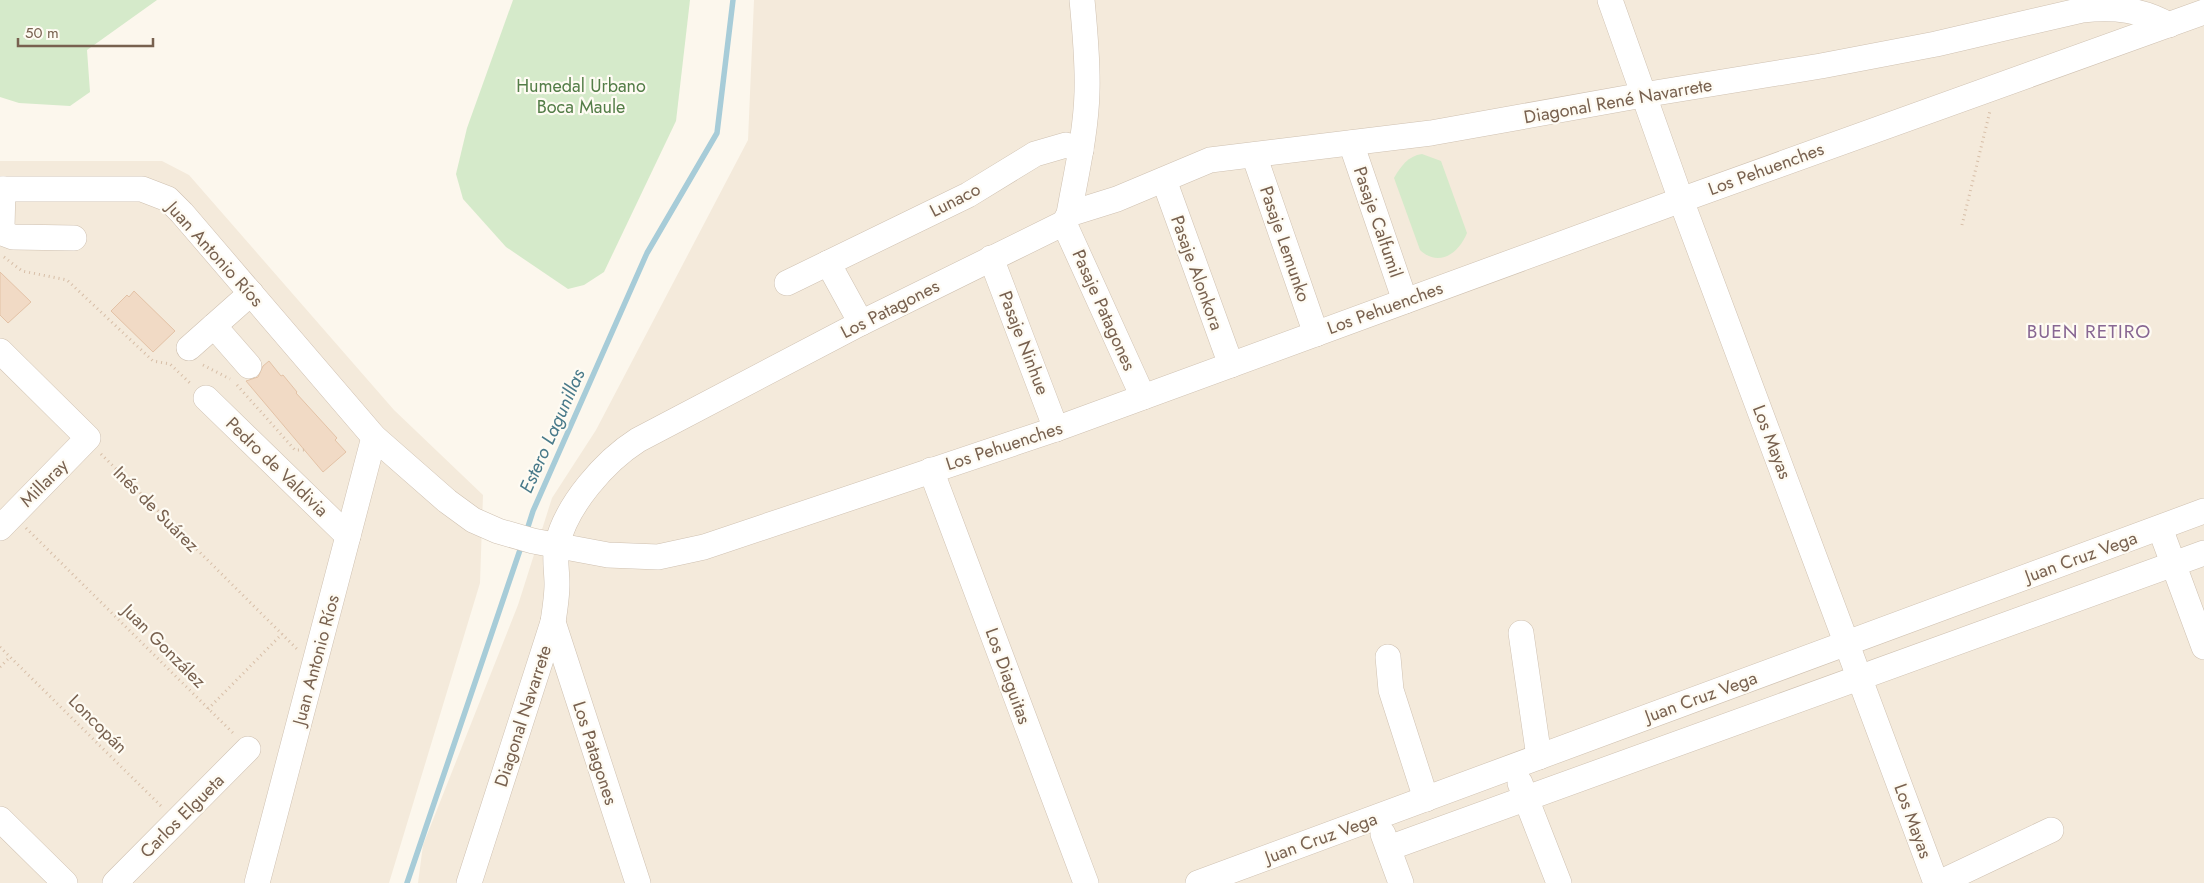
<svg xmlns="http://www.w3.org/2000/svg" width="2204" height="883" font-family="Jost,sans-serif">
  <rect width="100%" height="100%" fill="#fcf7ed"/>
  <g fill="#f4eadb">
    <polygon points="754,0 2204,0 2204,883 418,883 423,845 518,605 552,498 596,430 748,140"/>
    <polygon points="0,161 162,161 189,175 394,410 483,495 480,583 389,883 0,883"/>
  </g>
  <g fill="#d5eaca">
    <polygon points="0,0 157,0 87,50 90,92 70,106 19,103 0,97"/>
    <polygon points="513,0 690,0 676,121 604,272 584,285 568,289 506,247 463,199 456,174 467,128"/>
    <path d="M1422,154L1441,161L1467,233C1459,253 1439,268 1420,250L1394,178C1401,166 1408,156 1422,154Z"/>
  </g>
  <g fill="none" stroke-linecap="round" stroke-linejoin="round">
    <g stroke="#a7ccd8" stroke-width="5.5">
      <polyline points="526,533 533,511 647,253 717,133 733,0"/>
      <polyline points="407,883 522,544"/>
    </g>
  </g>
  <g fill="#f1dac5" stroke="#e3c2a6">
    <polygon points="0,272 31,302 8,323 0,315"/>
    <polygon points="134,291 175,331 153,352 111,311 127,295 129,297"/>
    <polygon points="269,361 281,376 283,375 297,392 296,393 337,438 335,440 346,452 323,472 246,381 258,377 263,366"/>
  </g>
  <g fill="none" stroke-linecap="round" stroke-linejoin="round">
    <defs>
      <g id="minor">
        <polyline points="1610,0 1681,200 1936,883"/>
        <polyline points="1351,143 1405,301"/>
        <polyline points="1254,155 1316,334"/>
        <polyline points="1164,180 1231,365"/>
        <polyline points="0,189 142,189 168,199 182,213 374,437 447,501 473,520 498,531 533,541 608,555 658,557 704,547 1056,429 1681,200 2204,12"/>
        <polyline points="3,189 2,228 5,234 13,237 74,238"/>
        <path d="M1069,214L1117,199L1210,160L1431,133L1643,95L1821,66L1936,44L2082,10C2114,7 2141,9 2169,25"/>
        <polyline points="1064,223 1143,397"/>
        <polyline points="991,258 1056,429"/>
        <polyline points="828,263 861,323"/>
        <polyline points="787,283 968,195 1035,154 1066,145 1081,150"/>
        <polyline points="214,326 249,366"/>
        <polyline points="189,348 251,293"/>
        <polyline points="0,351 88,438 0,528"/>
        <polyline points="206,398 348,536"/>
        <polyline points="931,470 1086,883"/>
        <polyline points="2160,528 2204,647"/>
        <polyline points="553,622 638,883"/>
        <polyline points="1521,633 1539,757"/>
        <polyline points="1388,657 1391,690 1426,799"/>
        <polyline points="1520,783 1559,883"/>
        <polyline points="0,819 65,883"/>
        <polyline points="1383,834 1401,883"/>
        <polyline points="1389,848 2204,553"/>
        <polyline points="115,883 248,749"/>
        <polyline points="257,883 374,437"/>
        <path d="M469,883L553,622C555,609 557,596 557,584C557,571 554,557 557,545C566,505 605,461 638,440L861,323L1064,223L1069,214C1076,174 1086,133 1087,92C1088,61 1085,31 1082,0"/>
        <polyline points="1198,883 2204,511"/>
        <polyline points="1939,883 2051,830"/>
      </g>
    </defs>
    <use href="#minor" stroke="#cfc1b1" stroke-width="26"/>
    <g stroke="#d7bea7" stroke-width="3" stroke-dasharray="1 4" stroke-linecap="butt">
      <polyline points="1962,225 1990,111"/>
      <polyline points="4,257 22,271 67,280 153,361 170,364 191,384"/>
      <polyline points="203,365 230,379"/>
      <polyline points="237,385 295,450 305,450"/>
      <polyline points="101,454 297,649"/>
      <polyline points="26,528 235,735"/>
      <polyline points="0,647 162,807"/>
      <polyline points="0,667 10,657"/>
      <polyline points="208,709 282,634"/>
    </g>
    <use href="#minor" stroke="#fff" stroke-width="25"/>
  </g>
  <g text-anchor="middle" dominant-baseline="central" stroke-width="4.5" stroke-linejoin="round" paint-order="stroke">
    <g font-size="18" fill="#537d47" stroke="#fefbf3">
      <text x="581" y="86">Humedal Urbano<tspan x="581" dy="21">Boca Maule</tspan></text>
    </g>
    <g font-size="18" fill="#78614f" stroke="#fefbf3">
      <text transform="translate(1618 101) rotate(-10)">Diagonal René Navarrete</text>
      <text transform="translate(1766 169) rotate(-20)">Los Pehuenches</text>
      <text transform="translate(955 200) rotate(-27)">Lunaco</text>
      <text transform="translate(1378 222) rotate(71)">Pasaje Calfumil</text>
      <text transform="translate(1285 244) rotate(71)">Pasaje Lemunko</text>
      <text transform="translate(215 254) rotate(48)">Juan Antonio Ríos</text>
      <text transform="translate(1197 273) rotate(70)">Pasaje Alonkora</text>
      <text transform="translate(1385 308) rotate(-20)">Los Pehuenches</text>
      <text transform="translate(890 309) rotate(-27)">Los Patagones</text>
      <text transform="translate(1104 310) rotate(66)">Pasaje Patagones</text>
      <text transform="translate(1024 343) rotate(69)">Pasaje Ninhue</text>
      <text transform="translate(1772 442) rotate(69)">Los Mayas</text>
      <text transform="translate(1004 446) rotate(-18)">Los Pehuenches</text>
      <text transform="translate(277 467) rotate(44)">Pedro de Valdivia</text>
      <text transform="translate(44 483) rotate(-45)">Millaray</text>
      <text transform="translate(156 509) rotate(45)">Inés de Suárez</text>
      <text transform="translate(2081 557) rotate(-20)">Juan Cruz Vega</text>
      <text transform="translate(164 646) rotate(45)">Juan González</text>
      <text transform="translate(316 660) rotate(-75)">Juan Antonio Ríos</text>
      <text transform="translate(1008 676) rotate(70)">Los Diaguitas</text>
      <text transform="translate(1701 697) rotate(-20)">Juan Cruz Vega</text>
      <text transform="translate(523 716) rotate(-72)">Diagonal Navarrete</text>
      <text transform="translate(98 724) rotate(45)">Loncopán</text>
      <text transform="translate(595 753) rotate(72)">Los Patagones</text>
      <text transform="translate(182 816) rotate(-45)">Carlos Elgueta</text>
      <text transform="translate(1913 821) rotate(70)">Los Mayas</text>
      <text transform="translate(1321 838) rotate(-20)">Juan Cruz Vega</text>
    </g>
    <g font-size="19" letter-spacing="1" fill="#886793" stroke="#fefbf3">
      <text x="2089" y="331">BUEN RETIRO</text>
    </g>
    <g font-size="19" font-style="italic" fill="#497a8a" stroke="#fefbf3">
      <text transform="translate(552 431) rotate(-66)">Estero Lagunillas</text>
    </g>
  </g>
  <path d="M18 38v8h135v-8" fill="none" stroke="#78614f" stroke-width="2.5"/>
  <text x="25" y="38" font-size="15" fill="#78614f" stroke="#fefbf3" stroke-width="4" paint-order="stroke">50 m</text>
</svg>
